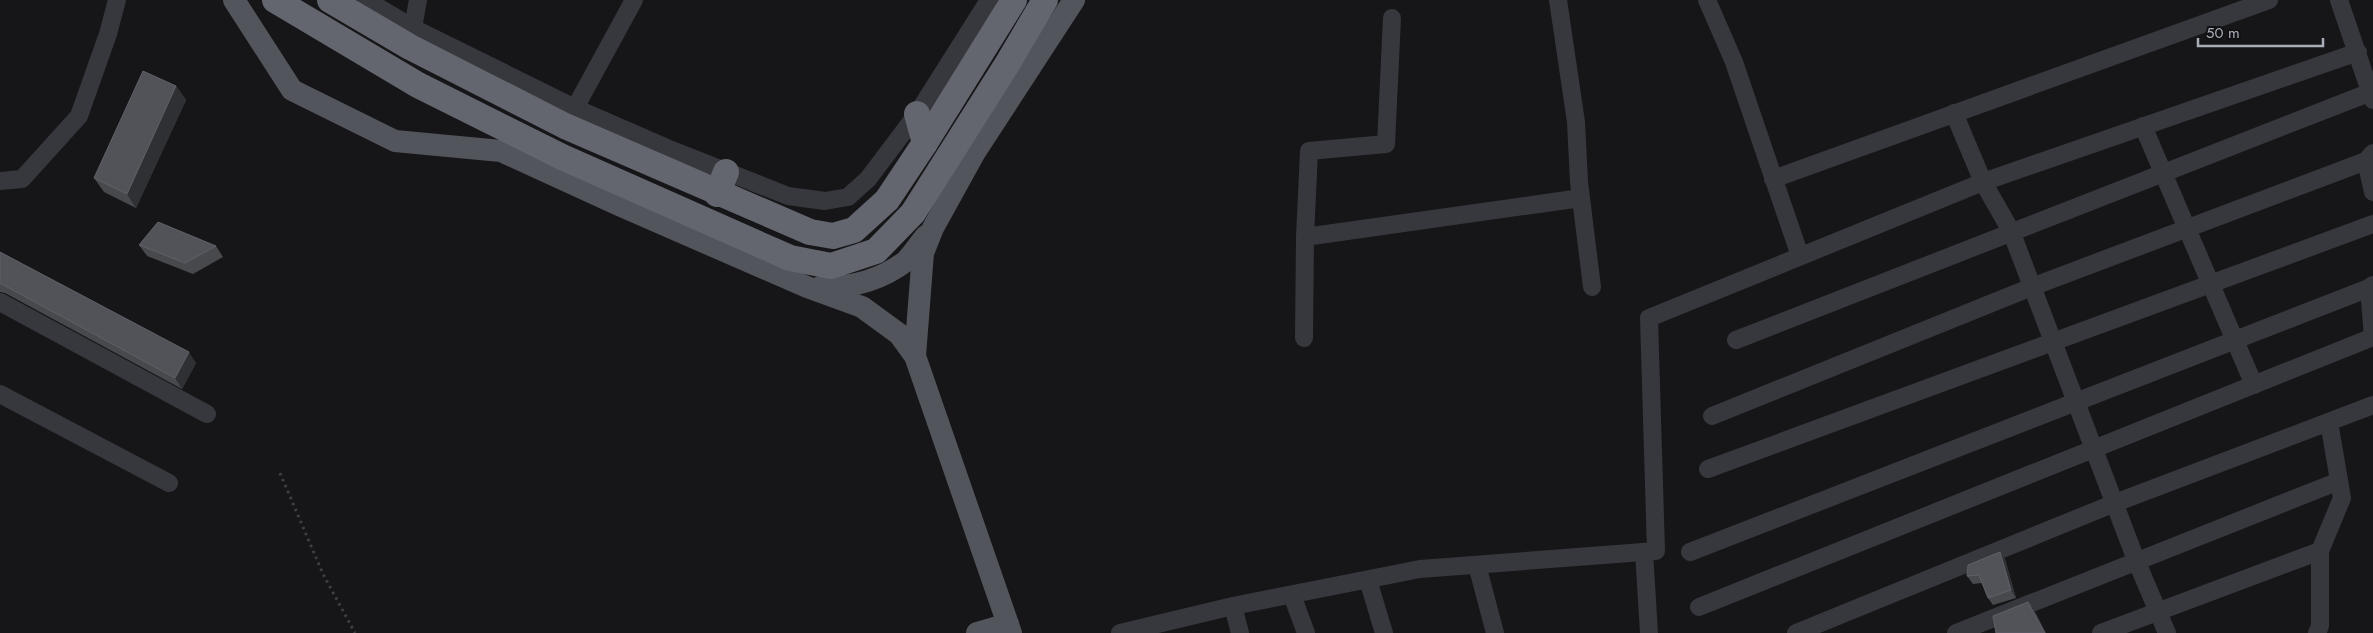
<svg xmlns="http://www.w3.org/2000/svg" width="2373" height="633" font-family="Jost,sans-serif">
  <rect width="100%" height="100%" fill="#161618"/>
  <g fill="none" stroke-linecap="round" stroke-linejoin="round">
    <polyline stroke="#3d3f44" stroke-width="3" stroke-dasharray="2.5 4" stroke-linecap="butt" points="280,473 323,574 355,633"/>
    <g stroke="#37383d" stroke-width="18">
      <polyline points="366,0 413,28 575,108 667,148 788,196 825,201 848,197 868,179 917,114 989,0"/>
      <polyline points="1558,0 1576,122 1579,182 1592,287"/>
      <polyline points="1707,0 1734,62 1800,256"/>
      <polyline points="2339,0 2373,100"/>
      <polyline points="413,28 418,0"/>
      <polyline points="575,108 634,0"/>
      <polyline points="1954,113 1983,182 2358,52"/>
      <polyline points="2143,126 2254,385"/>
      <polyline points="2373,153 2366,161 2373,192"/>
      <polyline points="1773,179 2269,0"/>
      <polyline points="0,181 22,179 79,116 108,34 117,0"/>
      <polyline points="1305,237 1309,151 1386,144 1392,18"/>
      <polyline points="0,302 207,414"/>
      <polyline points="1304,338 1305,237 1581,198"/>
      <polyline points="1736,340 2371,92"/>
      <polyline points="0,394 169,483"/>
      <polyline points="1712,416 2034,286 2366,161"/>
      <polyline points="1708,469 2373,224"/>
      <polyline points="1644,552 1649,633"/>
      <polyline points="1690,552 2369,288"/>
      <polyline points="1477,565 1495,633"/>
      <polyline points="1368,580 1384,633"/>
      <polyline points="1292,595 1306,633"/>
      <polyline points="1233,606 1240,633"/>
      <polyline points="1699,607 2373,337 2369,288 2373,285"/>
      <polyline points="1120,633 1233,606 1420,569 1656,551 1649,318 1983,182 2011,231 2136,560 2167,633"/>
      <polyline points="1796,633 2115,503 2373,405"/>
      <polyline points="1956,633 2339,481"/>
      <polyline points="2101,633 2320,551"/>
      <polyline points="2317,633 2320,626 2320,551 2342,498 2329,422"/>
    </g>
    <g stroke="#53555c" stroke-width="22">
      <polyline points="234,0 292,90 395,141 501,151 619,205 807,287 862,307 899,334 915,356 1011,633"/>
      <path d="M820,287C851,288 881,280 906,261C913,254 919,244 926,236"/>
      <polyline points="915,356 923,253 933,228 975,152 1074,0"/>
      <polyline points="977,633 1008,624"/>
    </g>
    <g stroke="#63666e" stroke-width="26">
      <polyline points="275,0 418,85 562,157 790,258 831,266 876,251 913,213 1006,66 1045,0"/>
      <polyline points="330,0 410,47 565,126 810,232 833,236 854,230 887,200 925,143 1014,0"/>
      <polyline points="917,114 925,143"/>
      <polyline points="717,194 726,172"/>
    </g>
  </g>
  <g fill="#47494d">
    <polygon points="176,86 186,100 136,208 104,192 94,178"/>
    <polygon points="139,245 216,246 223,257 193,274 147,256"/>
    <polygon points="0,252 196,363 182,389 5,293 0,292"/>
    <polygon points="2000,552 2005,559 2016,598 1993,605 1988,598 1982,583 1973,584 1967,576"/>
  </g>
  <g fill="#2f3033">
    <polygon points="176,86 186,100 136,208 127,194"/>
    <polygon points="189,352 196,363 182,389 175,378"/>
    <polygon points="2000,552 2005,559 2016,598 2011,590"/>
    <polygon points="2028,602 2036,613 2046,633 2045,633"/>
  </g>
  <g fill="#525359" stroke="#5f6168">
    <polygon points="143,71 176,86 127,194 94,178"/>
    <polygon points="158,222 216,246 185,263 139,245"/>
    <polygon points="0,252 189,352 175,378 0,283"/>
    <polygon points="2000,552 2011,590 1988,598 1979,575 1967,576 1968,565"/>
    <polygon points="2028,602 2045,633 1996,633 1993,616"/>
  </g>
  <path d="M2198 38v8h125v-8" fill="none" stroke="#a8adb8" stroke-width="2.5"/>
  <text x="2206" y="38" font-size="15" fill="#a8adb8" stroke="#111113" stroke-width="4" paint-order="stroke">50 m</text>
</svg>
